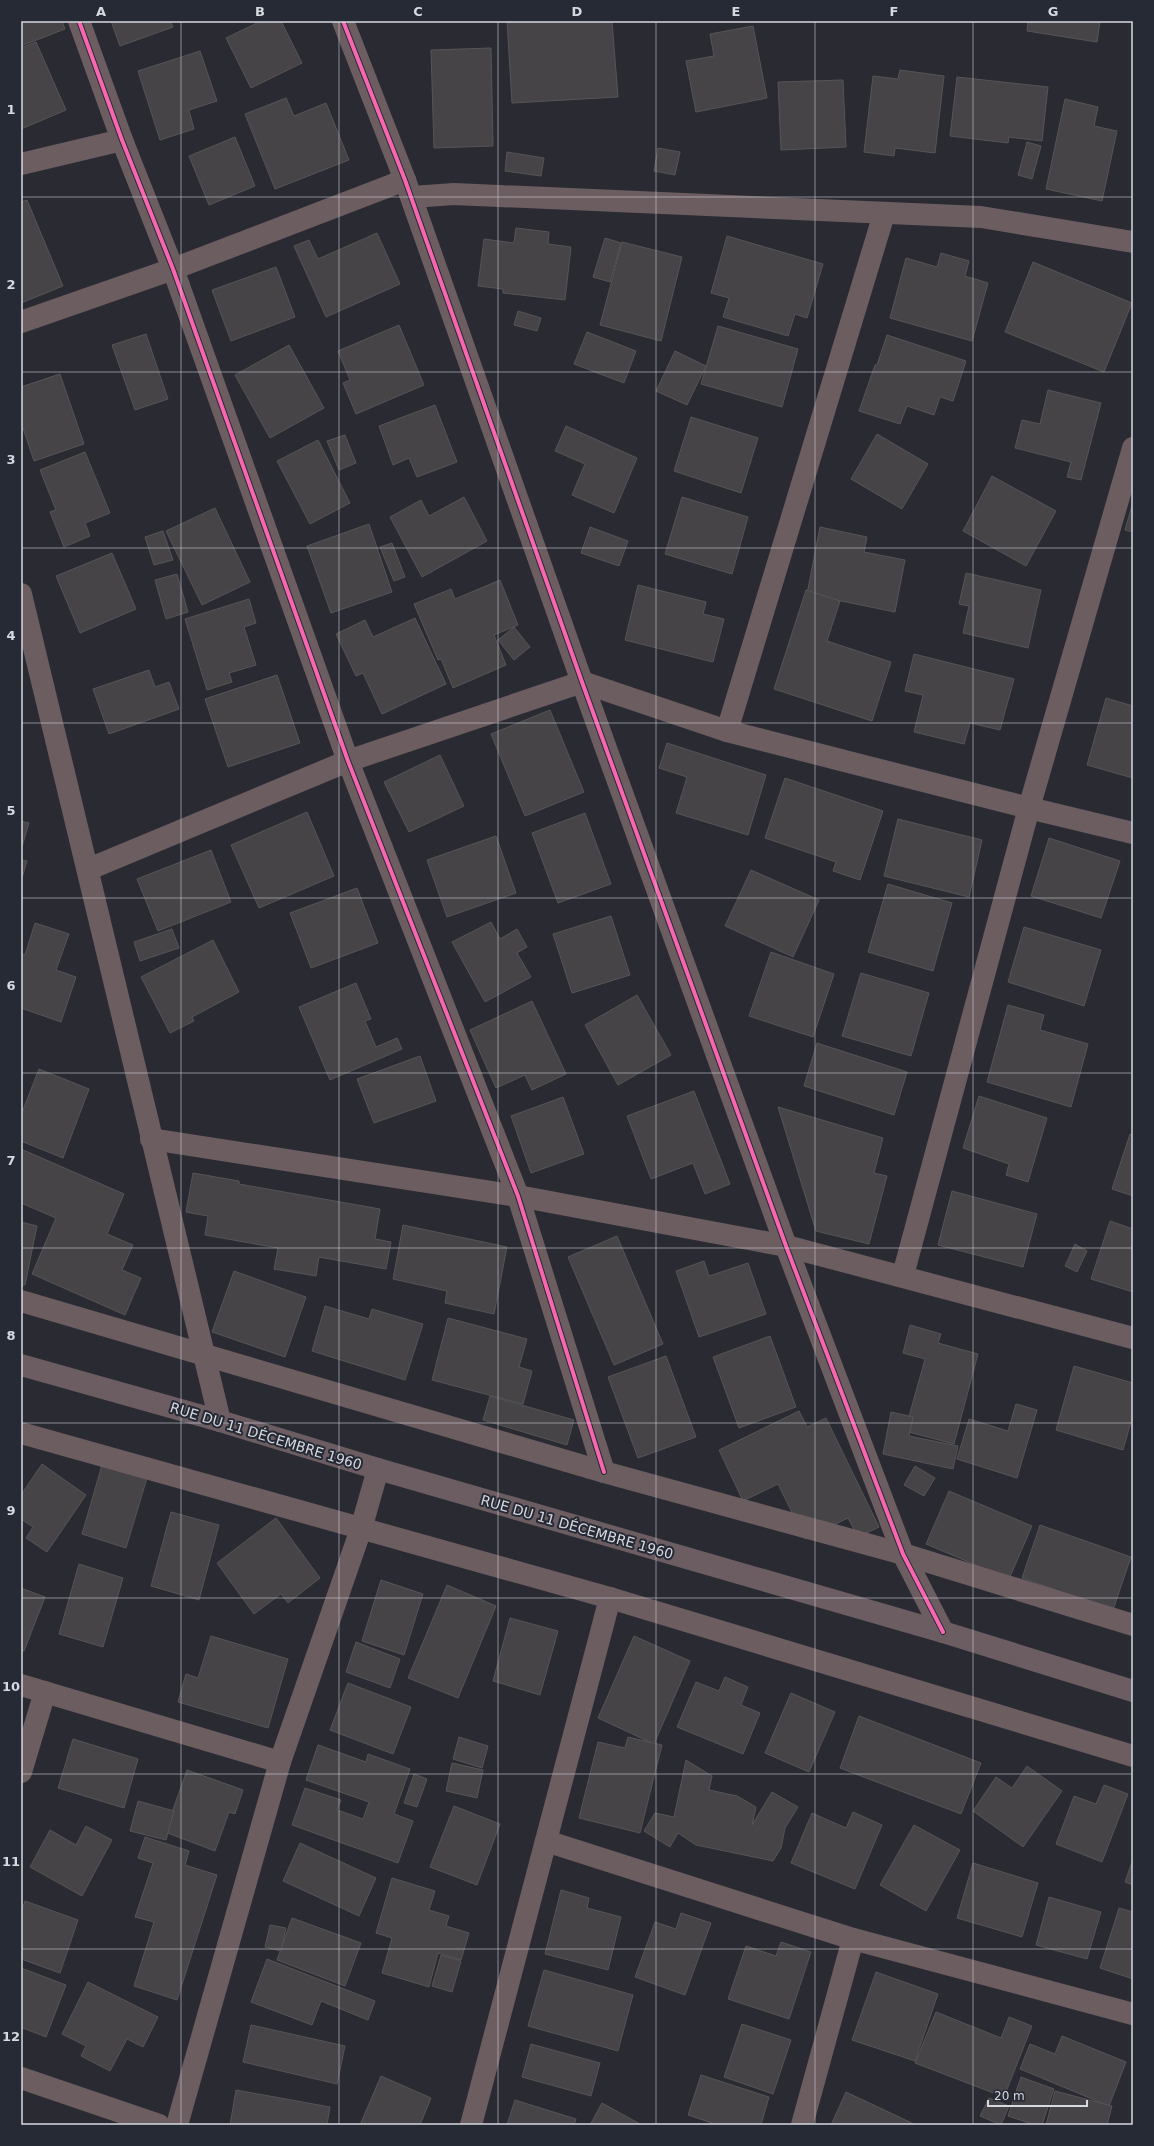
<svg xmlns="http://www.w3.org/2000/svg" width="1154" height="2146" font-family="'DejaVu Sans',sans-serif">
  <rect width="100%" height="100%" fill="#2a2b32"/>
  <g fill="#464447" stroke="#565457">
    <polygon points="21,21 62,21 65,29 21,46"/>
    <polygon points="111,21 170,21 173,27 120,46"/>
    <polygon points="261,21 281,21 302,63 251,88 226,38"/>
    <polygon points="507,21 612,21 618,97 512,103"/>
    <polygon points="1028,21 1100,21 1097,42 1027,31"/>
    <polygon points="753,26 767,98 696,112 686,61 714,56 710,34"/>
    <polygon points="36,42 66,110 21,129 21,48"/>
    <polygon points="491,48 493,146 434,148 431,50"/>
    <polygon points="200,51 217,101 189,110 194,129 160,140 138,71"/>
    <polygon points="900,70 944,76 935,153 895,148 894,156 864,152 873,76 898,79"/>
    <polygon points="957,77 1048,87 1042,141 1009,137 1008,143 950,136"/>
    <polygon points="843,80 846,147 781,150 778,82"/>
    <polygon points="286,98 294,116 326,103 349,160 275,189 245,114"/>
    <polygon points="1065,99 1098,107 1094,126 1117,131 1102,201 1046,189"/>
    <polygon points="235,137 255,186 209,205 189,156"/>
    <polygon points="1027,142 1041,146 1032,179 1018,175"/>
    <polygon points="658,148 680,152 675,175 654,171"/>
    <polygon points="507,152 544,158 541,176 505,171"/>
    <polygon points="27,200 63,286 21,303 21,202"/>
    <polygon points="516,228 549,232 548,244 571,247 565,300 503,293 503,289 478,286 484,239 514,243"/>
    <polygon points="377,233 400,284 326,317 294,246 309,240 318,259"/>
    <polygon points="727,236 823,264 807,318 795,314 788,336 723,317 729,298 711,293"/>
    <polygon points="605,238 621,243 610,282 593,277"/>
    <polygon points="622,242 682,257 661,341 600,325"/>
    <polygon points="941,253 969,261 965,276 988,283 972,341 890,318 906,258 937,267"/>
    <polygon points="1033,262 1132,303 1104,372 1005,332"/>
    <polygon points="276,267 295,317 231,341 212,290"/>
    <polygon points="518,311 541,318 537,331 514,325"/>
    <polygon points="399,325 424,385 356,414 343,383 350,380 338,351"/>
    <polygon points="718,326 798,349 782,407 701,384"/>
    <polygon points="587,332 636,351 624,383 574,364"/>
    <polygon points="146,334 168,399 135,410 112,345"/>
    <polygon points="887,335 966,361 953,401 940,397 934,415 907,406 900,424 859,411 875,365 877,365"/>
    <polygon points="289,345 324,408 270,438 235,375"/>
    <polygon points="675,351 706,366 687,405 656,391"/>
    <polygon points="60,374 84,444 34,461 21,422 21,387"/>
    <polygon points="1048,390 1101,403 1081,480 1067,477 1071,462 1015,448 1022,420 1040,424"/>
    <polygon points="435,405 457,462 417,477 409,458 393,465 379,426"/>
    <polygon points="691,417 758,438 741,493 674,471"/>
    <polygon points="566,426 637,458 614,513 572,495 585,464 555,451"/>
    <polygon points="877,434 928,464 902,509 851,479"/>
    <polygon points="345,435 356,463 339,470 327,441"/>
    <polygon points="318,440 350,503 310,524 277,461"/>
    <polygon points="85,452 110,513 85,523 90,536 64,547 50,512 56,510 40,470"/>
    <polygon points="992,476 1056,511 1026,566 963,531"/>
    <polygon points="464,497 487,541 422,577 390,517 421,500 429,516"/>
    <polygon points="682,497 748,517 732,574 665,554"/>
    <polygon points="1133,502 1133,532 1125,530"/>
    <polygon points="215,508 250,582 202,605 166,531"/>
    <polygon points="369,524 392,592 331,613 307,546"/>
    <polygon points="590,527 628,541 619,566 581,553"/>
    <polygon points="820,527 867,537 864,552 905,560 895,612 807,594"/>
    <polygon points="163,531 173,560 154,565 145,537"/>
    <polygon points="392,543 405,577 394,581 380,547"/>
    <polygon points="112,553 136,609 80,633 56,576"/>
    <polygon points="966,573 1041,590 1028,648 963,633 969,606 959,604"/>
    <polygon points="177,574 188,612 166,619 155,580"/>
    <polygon points="500,580 518,625 494,635 506,665 453,688 441,659 438,660 414,604 451,589 455,599"/>
    <polygon points="638,585 706,602 703,614 724,619 713,662 625,640"/>
    <polygon points="806,590 840,601 827,641 891,662 872,721 774,689"/>
    <polygon points="249,599 256,623 244,627 256,665 229,673 232,682 207,690 185,619"/>
    <polygon points="415,618 446,684 382,714 363,673 356,676 336,634 365,620 373,637"/>
    <polygon points="514,627 530,647 514,660 498,640"/>
    <polygon points="914,654 1014,679 1000,730 970,723 964,744 914,732 923,695 905,691"/>
    <polygon points="149,670 155,687 169,682 179,709 109,734 93,689"/>
    <polygon points="277,675 300,743 228,767 205,699"/>
    <polygon points="1106,698 1133,706 1133,778 1087,765"/>
    <polygon points="550,710 584,792 525,816 491,734"/>
    <polygon points="667,743 766,775 748,835 676,813 687,777 659,768"/>
    <polygon points="440,755 464,806 409,832 384,782"/>
    <polygon points="785,778 883,811 860,880 833,871 836,862 765,838"/>
    <polygon points="307,812 334,876 259,908 231,845"/>
    <polygon points="585,813 611,884 558,903 532,833"/>
    <polygon points="898,819 982,840 969,897 884,876"/>
    <polygon points="21,821 29,823 21,850"/>
    <polygon points="496,836 516,893 447,917 427,860"/>
    <polygon points="1049,838 1120,861 1101,918 1031,896"/>
    <polygon points="211,850 231,902 158,931 137,879"/>
    <polygon points="21,860 27,861 21,881"/>
    <polygon points="751,870 819,900 793,957 725,926"/>
    <polygon points="888,884 952,903 933,971 868,952"/>
    <polygon points="357,888 378,943 311,968 290,913"/>
    <polygon points="611,916 630,975 572,993 553,934"/>
    <polygon points="491,922 500,939 517,929 527,947 517,953 531,977 485,1002 452,942"/>
    <polygon points="35,923 69,934 56,970 76,977 61,1022 21,1008 21,954 25,955"/>
    <polygon points="1024,927 1101,950 1084,1006 1008,982"/>
    <polygon points="172,929 179,948 140,961 134,942"/>
    <polygon points="213,940 239,992 192,1017 194,1021 170,1033 141,977"/>
    <polygon points="771,952 834,974 813,1037 749,1016"/>
    <polygon points="861,973 929,993 911,1056 842,1036"/>
    <polygon points="356,983 371,1019 365,1021 376,1047 397,1038 402,1049 330,1080 299,1007"/>
    <polygon points="637,995 671,1055 618,1085 585,1025"/>
    <polygon points="532,1001 566,1074 532,1090 525,1075 496,1088 470,1030"/>
    <polygon points="1008,1005 1044,1015 1040,1030 1088,1044 1071,1107 987,1082"/>
    <polygon points="817,1043 907,1072 894,1115 804,1086"/>
    <polygon points="420,1056 436,1101 374,1123 357,1079"/>
    <polygon points="39,1069 89,1089 63,1158 21,1141 21,1115"/>
    <polygon points="694,1091 730,1184 705,1194 693,1163 651,1179 627,1116"/>
    <polygon points="979,1096 1047,1118 1028,1182 1006,1175 1009,1164 963,1148"/>
    <polygon points="563,1097 584,1154 531,1173 511,1116"/>
    <polygon points="778,1107 883,1138 874,1173 887,1176 869,1244 816,1231"/>
    <polygon points="1130,1134 1133,1135 1133,1196 1112,1189"/>
    <polygon points="21,1149 124,1194 107,1234 133,1245 122,1270 141,1278 125,1315 32,1274 56,1218 21,1203"/>
    <polygon points="193,1173 239,1181 239,1184 380,1209 375,1239 391,1242 386,1269 319,1257 316,1276 274,1269 278,1248 205,1235 208,1216 186,1212"/>
    <polygon points="952,1191 1037,1214 1023,1267 938,1245"/>
    <polygon points="1110,1221 1133,1229 1133,1292 1091,1279"/>
    <polygon points="21,1222 37,1226 25,1285 21,1285"/>
    <polygon points="403,1225 507,1247 494,1314 445,1303 447,1291 393,1279"/>
    <polygon points="617,1236 663,1344 614,1365 568,1257"/>
    <polygon points="1075,1244 1087,1251 1077,1272 1065,1266"/>
    <polygon points="704,1261 709,1276 748,1263 766,1314 699,1337 676,1271"/>
    <polygon points="234,1271 306,1297 285,1357 212,1332"/>
    <polygon points="325,1306 369,1319 372,1309 423,1324 405,1380 312,1351"/>
    <polygon points="448,1318 527,1339 519,1367 532,1371 523,1404 432,1380"/>
    <polygon points="910,1325 941,1334 938,1343 978,1354 954,1444 905,1431 925,1359 903,1353"/>
    <polygon points="770,1336 796,1407 739,1428 713,1357"/>
    <polygon points="666,1356 696,1437 638,1458 608,1377"/>
    <polygon points="1074,1366 1133,1383 1133,1415 1123,1450 1056,1430"/>
    <polygon points="490,1396 574,1420 567,1445 483,1420"/>
    <polygon points="1016,1404 1037,1410 1017,1478 957,1459 969,1419 1008,1431"/>
    <polygon points="799,1411 807,1427 826,1418 879,1527 858,1537 848,1518 805,1539 778,1484 743,1501 719,1450"/>
    <polygon points="891,1412 913,1417 909,1436 958,1446 953,1469 883,1454"/>
    <polygon points="42,1464 86,1495 47,1552 26,1538 33,1527 21,1519 21,1495"/>
    <polygon points="102,1465 147,1478 126,1548 82,1534"/>
    <polygon points="915,1466 935,1478 924,1496 904,1485"/>
    <polygon points="949,1491 1032,1526 1009,1579 926,1544"/>
    <polygon points="171,1512 219,1525 199,1600 151,1586"/>
    <polygon points="276,1518 320,1578 288,1603 281,1594 254,1614 217,1563"/>
    <polygon points="1040,1525 1131,1557 1113,1610 1022,1578"/>
    <polygon points="79,1564 123,1578 103,1647 59,1634"/>
    <polygon points="381,1580 423,1594 404,1655 362,1641"/>
    <polygon points="447,1585 496,1606 458,1698 408,1678"/>
    <polygon points="21,1588 45,1597 24,1651 21,1650"/>
    <polygon points="510,1618 558,1631 540,1695 493,1681"/>
    <polygon points="211,1636 288,1659 268,1728 178,1702 186,1674 198,1678"/>
    <polygon points="634,1636 690,1661 654,1744 598,1718"/>
    <polygon points="356,1642 400,1659 390,1688 346,1672"/>
    <polygon points="725,1677 748,1687 741,1705 760,1713 743,1754 677,1727 696,1682 719,1691"/>
    <polygon points="348,1683 411,1707 393,1754 330,1730"/>
    <polygon points="791,1693 835,1712 809,1772 765,1753"/>
    <polygon points="859,1716 981,1763 961,1814 840,1768"/>
    <polygon points="459,1737 488,1746 482,1768 453,1759"/>
    <polygon points="628,1737 662,1745 640,1833 579,1818 598,1742 625,1748"/>
    <polygon points="73,1739 138,1759 124,1808 58,1788"/>
    <polygon points="318,1745 366,1762 368,1754 410,1769 394,1814 413,1821 398,1863 292,1825 305,1788 341,1800 337,1810 363,1819 369,1802 306,1780"/>
    <polygon points="686,1760 712,1776 709,1790 737,1796 756,1807 752,1825 772,1792 798,1807 785,1828 781,1848 773,1861 696,1845 678,1833 670,1847 644,1831 655,1813 674,1817"/>
    <polygon points="452,1763 483,1770 477,1798 446,1791"/>
    <polygon points="1027,1766 1062,1791 1023,1847 973,1811 996,1777 1012,1788"/>
    <polygon points="187,1770 243,1790 235,1814 229,1812 215,1851 165,1832"/>
    <polygon points="414,1774 427,1779 417,1807 404,1803"/>
    <polygon points="1104,1785 1128,1794 1102,1862 1056,1844 1074,1796 1096,1804"/>
    <polygon points="138,1801 174,1811 166,1840 130,1831"/>
    <polygon points="454,1806 500,1824 477,1885 430,1867"/>
    <polygon points="853,1812 882,1825 855,1889 791,1863 812,1813 846,1828"/>
    <polygon points="914,1825 960,1850 926,1911 880,1885"/>
    <polygon points="86,1826 112,1840 82,1896 30,1867 50,1830 76,1845"/>
    <polygon points="145,1837 189,1851 185,1865 217,1875 177,2000 134,1986 154,1922 135,1917 153,1863 138,1858"/>
    <polygon points="300,1843 376,1878 359,1916 283,1881"/>
    <polygon points="1133,1859 1133,1885 1125,1882"/>
    <polygon points="973,1863 1038,1883 1022,1937 957,1918"/>
    <polygon points="392,1878 435,1891 429,1910 449,1916 446,1926 469,1933 461,1960 438,1953 429,1987 382,1973 392,1938 376,1933"/>
    <polygon points="561,1890 589,1898 587,1908 621,1917 608,1970 545,1954"/>
    <polygon points="1049,1897 1101,1912 1087,1959 1036,1945"/>
    <polygon points="25,1901 78,1920 60,1973 21,1959 21,1913"/>
    <polygon points="1119,1908 1133,1912 1133,1979 1100,1968"/>
    <polygon points="681,1913 711,1923 685,1995 635,1977 655,1922 676,1929"/>
    <polygon points="292,1918 361,1943 345,1986 277,1960"/>
    <polygon points="270,1925 286,1928 281,1951 265,1947"/>
    <polygon points="781,1942 811,1952 789,2019 728,1999 746,1946 776,1956"/>
    <polygon points="441,1955 461,1961 452,1992 432,1986"/>
    <polygon points="267,1959 375,2001 368,2020 321,2001 312,2025 251,2002"/>
    <polygon points="21,1968 66,1985 46,2037 23,2028 21,2032"/>
    <polygon points="544,1970 633,1995 618,2051 528,2026"/>
    <polygon points="876,1972 938,1994 915,2061 852,2040"/>
    <polygon points="88,1982 158,2017 143,2047 127,2039 110,2071 81,2056 86,2046 62,2034"/>
    <polygon points="936,2012 1001,2038 1009,2017 1032,2026 1004,2097 915,2063"/>
    <polygon points="742,2024 791,2040 773,2094 724,2077"/>
    <polygon points="251,2025 345,2046 337,2084 243,2062"/>
    <polygon points="1062,2036 1126,2062 1109,2106 1020,2069 1030,2044 1055,2054"/>
    <polygon points="531,2044 600,2063 591,2096 522,2077"/>
    <polygon points="701,2075 769,2097 761,2125 718,2125 688,2115"/>
    <polygon points="381,2076 431,2098 420,2125 360,2125"/>
    <polygon points="1021,2077 1054,2089 1042,2125 1035,2125 1008,2116"/>
    <polygon points="236,2090 330,2107 327,2125 230,2125"/>
    <polygon points="1055,2091 1112,2106 1107,2125 1046,2125"/>
    <polygon points="846,2092 916,2125 831,2125"/>
    <polygon points="989,2098 1009,2106 1001,2125 980,2116"/>
    <polygon points="515,2100 576,2119 574,2125 507,2125"/>
    <polygon points="602,2103 640,2124 640,2125 590,2125"/>
  </g>
  <g fill="none" stroke-linecap="round" stroke-linejoin="round">
    <g stroke="#6c5d61" stroke-width="22">
      <polyline points="79,21 122,140 173,269 348,761 518,1196 604,1472"/>
      <polyline points="343,21 405,180 582,682 786,1246 903,1554 943,1632"/>
      <polyline points="21,164 122,140"/>
      <polyline points="412,197 454,194 981,217 1133,242"/>
      <polyline points="21,322 173,269 405,180"/>
      <path d="M21,594C89,869 153,1145 220,1421"/>
      <polyline points="727,731 884,214"/>
      <polyline points="89,869 348,761 582,682 727,731 1029,808 1133,833"/>
      <polyline points="151,1139 518,1196 786,1246 1133,1338"/>
      <polyline points="903,1275 1029,808 1133,448"/>
      <polyline points="21,1301 604,1472 903,1554 1133,1625"/>
      <polyline points="21,1433 610,1598 1133,1756"/>
      <polyline points="21,1685 280,1762"/>
      <polyline points="21,1772 45,1692"/>
      <polyline points="546,1841 853,1939 1133,2014"/>
      <polyline points="21,2078 159,2125"/>
      <polyline points="177,2125 280,1762 361,1529 378,1469"/>
      <polyline points="471,2125 610,1598"/>
      <polyline points="802,2125 853,1939"/>
    </g>
    <polyline stroke="#6b5d62" stroke-width="22" points="21,1365 220,1421 378,1469 943,1632 1133,1691"/>
    <defs>
      <g id="cycleway">
        <polyline points="79,21 122,140 173,269 348,761 518,1196 604,1472"/>
        <polyline points="343,21 405,180 582,682 786,1246 903,1554 943,1632"/>
      </g>
    </defs>
    <use href="#cycleway" stroke="#262a35" stroke-width="6"/>
    <use href="#cycleway" stroke="#f766af" stroke-width="4"/>
  </g>
  <path fill="none" stroke="#d7d9e1" stroke-width="1" stroke-opacity="0.55" d="M181,21V2125M339,21V2125M498,21V2125M656,21V2125M815,21V2125M973,21V2125M21,197H1133M21,372H1133M21,548H1133M21,723H1133M21,898H1133M21,1073H1133M21,1248H1133M21,1423H1133M21,1598H1133M21,1774H1133M21,1949H1133"/>
  <g text-anchor="middle" dominant-baseline="central" stroke-width="4" stroke-linejoin="round" paint-order="stroke">
    <g font-size="14" fill="#d7d9e1" stroke="#262a35">
      <text transform="translate(266 1436) rotate(17)">RUE DU 11 DÉCEMBRE 1960</text>
      <text transform="translate(577 1527) rotate(16)">RUE DU 11 DÉCEMBRE 1960</text>
    </g>
  </g>
  <rect width="1154" height="2146" fill="none" stroke="#262a35" stroke-width="44"/>
  <path d="M988 2100v6h99v-6" fill="none" stroke="#d7d9e1" stroke-width="2"/>
  <text x="994" y="2100" font-size="12" fill="#d7d9e1" stroke="#262a35" stroke-width="3" paint-order="stroke">20 m</text>
  <rect x="22" y="22" width="1110" height="2102" fill="none" stroke="#d7d9e1" stroke-width="1.5"/>
  <g font-size="13" text-anchor="middle" font-weight="bold" fill="#d7d9e1">
    <text x="101" y="16">A</text>
    <text x="260" y="16">B</text>
    <text x="418" y="16">C</text>
    <text x="577" y="16">D</text>
    <text x="736" y="16">E</text>
    <text x="894" y="16">F</text>
    <text x="1053" y="16">G</text>
    <text x="11" y="114">1</text>
    <text x="11" y="289">2</text>
    <text x="11" y="464">3</text>
    <text x="11" y="640">4</text>
    <text x="11" y="815">5</text>
    <text x="11" y="990">6</text>
    <text x="11" y="1165">7</text>
    <text x="11" y="1340">8</text>
    <text x="11" y="1515">9</text>
    <text x="11" y="1691">10</text>
    <text x="11" y="1866">11</text>
    <text x="11" y="2041">12</text>
  </g>
</svg>
